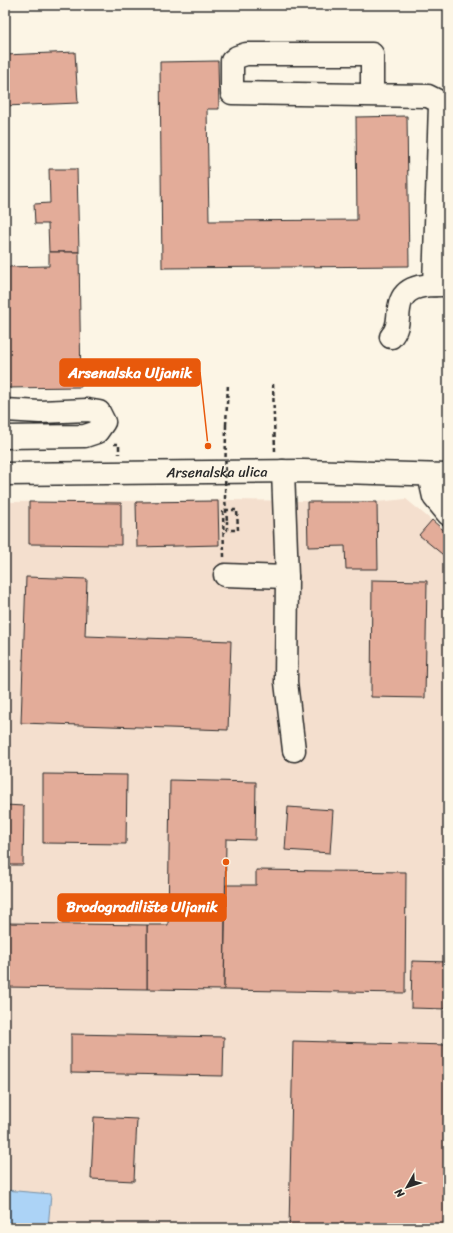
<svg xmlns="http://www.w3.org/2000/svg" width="453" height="1233" font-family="Sriracha,sans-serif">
  <rect width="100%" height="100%" fill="#fcf5e5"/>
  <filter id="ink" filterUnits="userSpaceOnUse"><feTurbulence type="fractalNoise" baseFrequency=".025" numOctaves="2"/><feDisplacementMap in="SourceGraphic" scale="8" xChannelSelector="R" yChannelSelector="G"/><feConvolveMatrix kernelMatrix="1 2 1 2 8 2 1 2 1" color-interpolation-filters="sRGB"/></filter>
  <g filter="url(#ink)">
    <polygon fill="#f4dfce" points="406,499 448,534 448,1228 48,1228 51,1194 5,1190 5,502 232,500 377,502"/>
    <polygon fill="#acd3f6" stroke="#7890a5" points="5,1190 51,1194 48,1228 5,1228"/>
    <g fill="#e3ac99" stroke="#2b2b2b">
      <polygon points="75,52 78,103 5,106 5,55"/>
      <polygon points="218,61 219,109 207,109 209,221 357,220 356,117 407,116 409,266 162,268 160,62"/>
      <polygon points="49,169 77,169 79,252 49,252 48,224 35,224 34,204 50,203"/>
      <polygon points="49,252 79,252 81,387 5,388 5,267 49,266"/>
      <polygon points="218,501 219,545 137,547 136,502"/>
      <polygon points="29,502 121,503 121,545 29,544"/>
      <polygon points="307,502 377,502 378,569 346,569 345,546 308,547"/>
      <polygon points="432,520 448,534 448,559 419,535"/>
      <polygon points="26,577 87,579 85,636 231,641 228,730 21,723"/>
      <polygon points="372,580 427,581 425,698 371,697"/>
      <polygon points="43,774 127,775 126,844 43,843"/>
      <polygon points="170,780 256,782 255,840 226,839 224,990 147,989 147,925 168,925"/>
      <polygon points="5,805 24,806 23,865 5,865"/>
      <polygon points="288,807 333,810 330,853 285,850"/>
      <polygon points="256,870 406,872 405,993 224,990 226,885 256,885"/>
      <polygon points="5,923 147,925 147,989 5,987"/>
      <polygon points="412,961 448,962 448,1009 411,1008"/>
      <polygon points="71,1034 224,1037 223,1076 71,1073"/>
      <polygon points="293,1041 448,1045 448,1228 289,1228"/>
      <polygon points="94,1117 137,1119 134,1181 91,1179"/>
    </g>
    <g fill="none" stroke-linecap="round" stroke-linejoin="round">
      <defs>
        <g id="minor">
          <polyline points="372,95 372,54 246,54 237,57 232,61 232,93 428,96 436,100 440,105 434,285"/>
          <path d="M391,337C401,326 396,314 401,301C408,283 433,285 448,285"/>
          <polyline points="5,410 40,412 87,410 99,412 104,422 97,432 85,436 5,437"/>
          <polyline points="225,575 287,577 283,471"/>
          <polyline points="287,577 286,682 294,750"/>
        </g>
        <g id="major">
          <path id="s1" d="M5,474L303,471L448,475"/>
          <polyline points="429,475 434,497 448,514"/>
        </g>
      </defs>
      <use href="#minor" stroke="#2b2b2b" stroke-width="25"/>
      <use href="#major" stroke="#2b2b2b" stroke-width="25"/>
      <g stroke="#2b2b2b" stroke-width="2.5" stroke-dasharray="4 3" stroke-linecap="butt">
        <polyline points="273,384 275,451"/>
        <polyline points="226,425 228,383"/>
        <polyline points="114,444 119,444 119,454"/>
        <polyline points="224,557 223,510 237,510 238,530 227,530 227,521"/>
      </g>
      <use href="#minor" stroke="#fcf5e5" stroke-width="22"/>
      <use href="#major" stroke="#fcf5e5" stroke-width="22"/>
      <polyline stroke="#2b2b2b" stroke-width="2.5" stroke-dasharray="4 3" stroke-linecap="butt" points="226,425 225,499 227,521"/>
    </g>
  </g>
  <g text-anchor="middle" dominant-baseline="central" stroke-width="3" stroke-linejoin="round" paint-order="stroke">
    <g font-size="14" fill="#2b2b2b" stroke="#fcf5e5">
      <text stroke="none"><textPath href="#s1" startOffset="212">Arsenalska ulica</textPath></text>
    </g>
  </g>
  <path fill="none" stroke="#e8590c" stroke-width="1.5" d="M208 446L200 372M226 862L226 907"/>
  <g fill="#e8590c" stroke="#fcf5e5" stroke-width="1.5">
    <circle cx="208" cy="446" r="4"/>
    <circle cx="226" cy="862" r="4"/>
  </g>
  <g fill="#e8590c" stroke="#e8590c" stroke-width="1.5">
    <rect x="60" y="359" width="140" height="27" rx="4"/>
    <rect x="58" y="894" width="168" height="27" rx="4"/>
  </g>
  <g font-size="15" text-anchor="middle" font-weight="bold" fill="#fff">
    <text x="130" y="378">Arsenalska Uljanik</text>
    <text x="142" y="912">Brodogradilište Uljanik</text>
  </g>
  <rect width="453" height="1233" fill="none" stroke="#fcf5e5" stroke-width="20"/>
  <rect x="10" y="10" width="433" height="1213" fill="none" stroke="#2b2b2b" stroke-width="1.5" filter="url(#ink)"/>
  <g transform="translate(407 1187) rotate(231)" stroke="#fcf5e5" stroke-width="3" paint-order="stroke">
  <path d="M0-3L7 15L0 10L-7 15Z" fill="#2b2b2b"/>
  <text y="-6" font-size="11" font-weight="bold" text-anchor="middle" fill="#2b2b2b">N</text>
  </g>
</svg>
